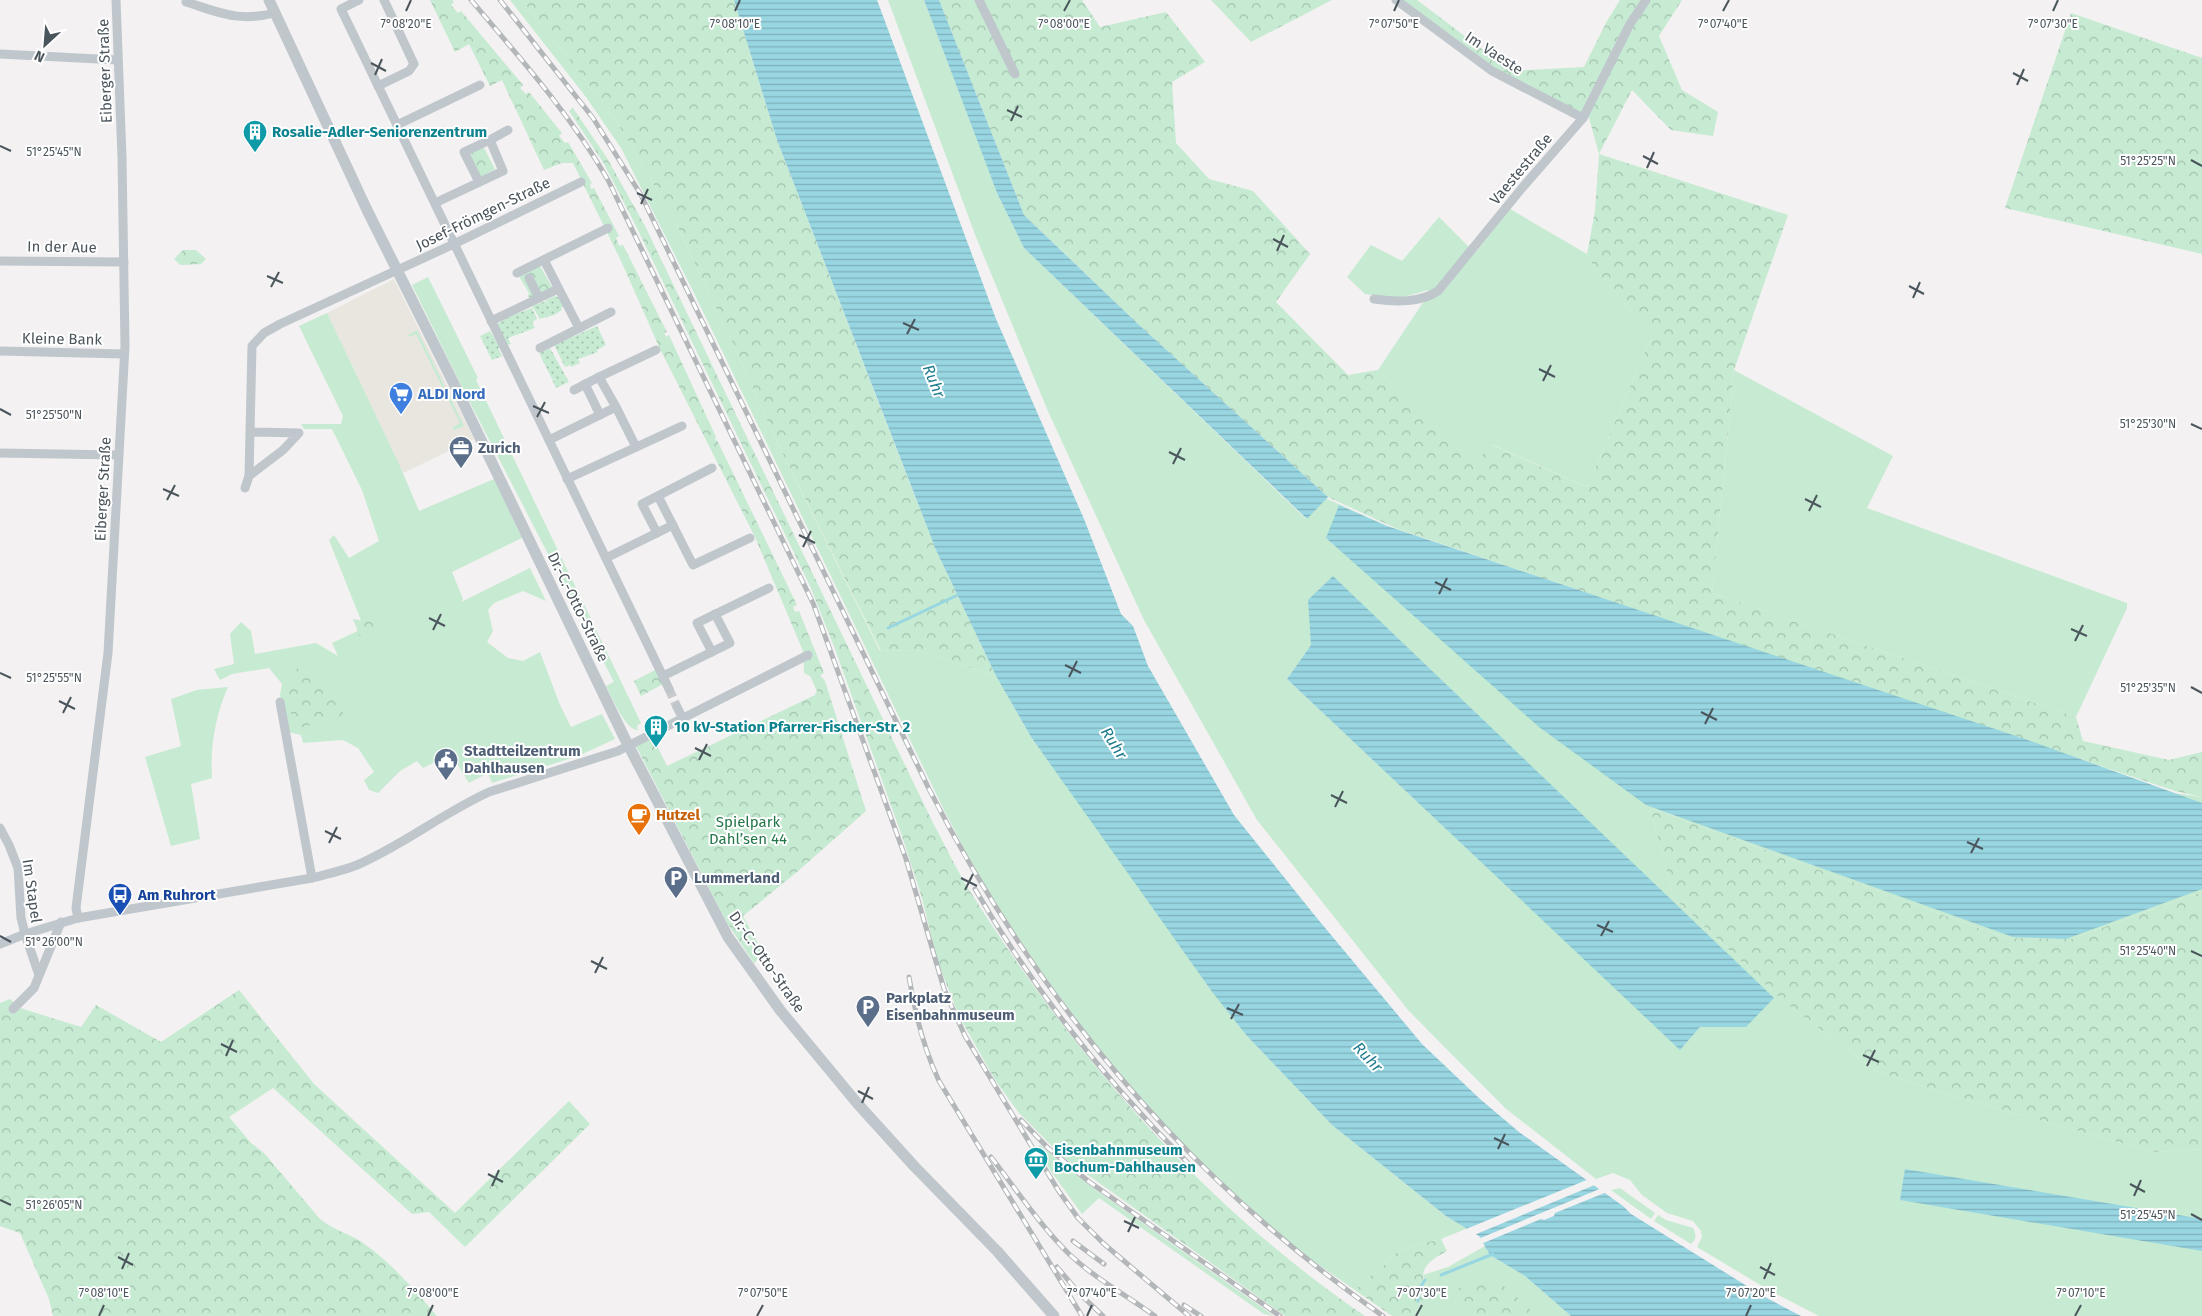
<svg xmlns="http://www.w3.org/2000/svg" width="2202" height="1316" font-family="'Fira Sans',sans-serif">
  <defs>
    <pattern id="forest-crowns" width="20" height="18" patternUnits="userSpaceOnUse" patternTransform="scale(1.25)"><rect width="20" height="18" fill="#c6ebd2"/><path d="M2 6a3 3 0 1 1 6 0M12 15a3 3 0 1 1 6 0" fill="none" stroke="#a3c1ae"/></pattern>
    <pattern id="garden-dots" width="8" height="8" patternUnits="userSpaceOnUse" patternTransform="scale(1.25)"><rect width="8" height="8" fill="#c6ebd2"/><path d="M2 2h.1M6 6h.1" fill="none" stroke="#a3c1ae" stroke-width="1.8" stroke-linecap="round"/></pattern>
    <pattern id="water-rules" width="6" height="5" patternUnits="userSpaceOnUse" patternTransform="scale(1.25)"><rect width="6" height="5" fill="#98d6e2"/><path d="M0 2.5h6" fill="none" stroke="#7eb0ba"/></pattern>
  </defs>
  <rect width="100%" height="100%" fill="#f3f1f1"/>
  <polygon fill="#e9e6df" points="394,279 474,439 403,473 327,313"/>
  <g fill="#c6ebd2" fill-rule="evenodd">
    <path d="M510,0H522L597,95L621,129L674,219L734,346L776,440L880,651L916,650L996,676L1031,737L1247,1036L1332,1125L1446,1216L1468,1228L1441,1239L1414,1245L1394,1254L1378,1272L1368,1277L1355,1290C1335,1276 1315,1263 1296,1248C1172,1148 1069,1022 986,887C971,864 959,838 946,814L694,293L621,148L586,97Z"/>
    <path d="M888,0H924L997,193L1024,248L1306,519L1323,497L1387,526L2022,738L2174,793L2202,797V892L2071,939L2006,938L1650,808L1674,898L1784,1002L1878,1072L1961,1098L2153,1152L2202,1149V1316H1819L1767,1289L1697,1247L1702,1237L1701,1231L1693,1221L1667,1213L1642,1195L1630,1180L1613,1173L1596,1179L1505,1108L1408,1010L1257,820L1144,620L1047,409L976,237ZM1311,645L1746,1027H1700L1680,1049L1287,679Z"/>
    <polygon points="1510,209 1587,254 1595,269 1652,336 1587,487 1493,445 1475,463 1378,370 1428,295 1428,290 1397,299 1365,294 1347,277 1371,245 1402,261 1439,217 1475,253"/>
    <path d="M428,277L478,378L476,380L641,723L637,726L638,730C625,730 612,697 606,686L614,682L462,387L412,285Z"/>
    <polygon points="327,313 400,466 419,511 494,479 522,538 452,572 463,599 461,602 530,568 546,601 523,591 494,603 488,610 493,631 487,642 508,658 523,661 540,652 560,705 571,727 602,714 615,739 578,756 492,783 488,773 469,783 451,754 423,768 417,761 400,771 378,793 369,790 364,780 374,772 358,748 343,740 303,743 301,735 288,732 280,695 282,684 269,668 232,674 220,680 214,669 234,664 230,634 241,622 251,631 255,654 316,643 338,656 332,643 364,628 329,540 334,535 349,558 379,541 362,490 332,429 304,429 301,424 341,424 343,416 299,326"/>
    <polygon points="417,330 464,426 454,430 453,427 460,423 416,334 409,337 408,335"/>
    <polygon points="1734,370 1893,456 1867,508 2127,603 2127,608 2076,717 1712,593"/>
    <path d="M228,687C215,716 210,747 212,778L191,784L200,839L171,846L145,757L181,746L171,699L197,690Z"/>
    <polygon points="1040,1145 1086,1183 1274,1316 1264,1314 1099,1198 1082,1214 1050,1170 1038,1147"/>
    <polygon points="1620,1188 1655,1213 1651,1219 1611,1190"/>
    <path d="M1658,1215L1666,1220L1693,1228C1697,1235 1696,1240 1691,1244L1654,1221Z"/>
    <polygon points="1485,1246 1490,1255 1525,1276 1571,1316 1422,1316 1415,1312 1428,1291 1423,1275 1448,1267"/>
  </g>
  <g fill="url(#forest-crowns)">
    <polygon points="430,0 452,0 454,2 451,5 458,13 461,11 523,85 520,88 526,94 529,92 562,133 559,136 565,143 568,142 592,183 590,184 591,189 594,188 619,236 616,238 619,246 623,245 667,332 664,333 666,337 669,335 716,437 715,441 717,440 797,605 793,607 795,612 799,611 824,673 820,675 825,681 866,811 797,872 743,916 764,954 754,963 727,923 636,746 653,738 667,766 815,695 817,691 810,676 804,673 803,651 755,537 660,349 622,263 573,163 562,163 544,170 502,80 490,86 469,44 455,52"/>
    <polygon points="522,0 734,0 777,140 900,458 936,550 996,676 916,650 881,651 776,440 734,346 674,219 621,129 597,95"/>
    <polygon points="939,0 1082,0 1100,27 1166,12 1205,62 1172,82 1176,143 1209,179 1253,191 1310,254 1276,302 1348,375 1378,370 1475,462 1492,445 1587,487 1652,336 1595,269 1587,254 1595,211 1599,154 1589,118 1509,79 1399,0 1417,0 1511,71 1584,67 1607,21 1620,0 1682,0 1659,36 1682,90 1718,112 1713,136 1671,130 1632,90 1599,154 1788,215 1734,370 1712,593 2076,717 2083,741 2169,760 2202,752 2202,797 2175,791 1395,528 1328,497 1138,324 1024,215"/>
    <polygon points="1211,0 1332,0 1251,42"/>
    <polygon points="2071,13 2202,58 2202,254 2005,208"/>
    <path d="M573,108L607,158L645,226L933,823C946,847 958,873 973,896C1076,1059 1205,1207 1365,1316H1285L1063,1157L1019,1113L995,1080L959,1016L937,960L922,898L902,836L835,649L810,586L635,224L603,162L569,111Z"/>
    <polygon points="483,146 495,169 480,178 468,153"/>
    <polygon points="183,250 196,250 206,259 201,264 180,265 174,259"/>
    <polygon points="540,266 556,294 535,303 528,296 529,293 517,273"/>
    <polygon points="353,619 387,625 360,637"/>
    <path d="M301,665C328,676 334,689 344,716L293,730L287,679Z"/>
    <polygon points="655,670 663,684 641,696 634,681"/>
    <polygon points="1650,808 2006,938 2071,939 2202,892 2202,1149 2153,1152 1961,1098 1878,1072 1784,1002 1674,898"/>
    <path d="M239,990L314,1084L455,1213L569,1101L590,1124L465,1247L429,1212L412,1214L273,1088L229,1117L251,1143L264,1153L320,1219C334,1231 352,1234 366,1245C392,1264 416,1291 437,1316H53L49,1299L20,1233L0,1226V1003L10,999L20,1008L81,1027L96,1005L161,1042Z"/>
    <path d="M1441,1239L1447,1251C1438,1256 1424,1263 1423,1275C1423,1280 1427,1286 1428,1291L1415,1312L1422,1316H1392L1355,1290L1368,1277L1378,1272L1394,1254L1414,1245Z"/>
    <path d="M1488,1279C1504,1281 1525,1306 1537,1316H1479L1455,1292V1290L1458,1288Z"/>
  </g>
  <g fill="url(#garden-dots)">
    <polygon points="555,296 560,298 564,305 561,308 562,310 554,315 540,319 532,306 546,301 554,314 546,300"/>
    <polygon points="532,308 537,319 532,322 535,328 508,338 511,344 506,345 496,325 508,317"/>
    <polygon points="597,326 606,345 597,350 598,352 578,359 580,363 571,367 570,365 565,367 554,345"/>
    <polygon points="490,331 500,347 498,348 502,356 492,360 480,336"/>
    <polygon points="550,348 569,382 556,388 552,380 557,378 552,379 539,353"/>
  </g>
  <g fill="url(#water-rules)">
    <polygon points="734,0 877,0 996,319 1084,519 1114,596 1121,614 1133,626 1148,666 1234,815 1316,917 1422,1044 1480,1099 1519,1132 1623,1206 1631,1214 1763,1296 1801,1316 1571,1316 1525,1276 1490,1255 1479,1236 1446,1216 1332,1125 1247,1036 1213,993 1031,737 996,676 936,550 777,140"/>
    <polygon points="924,0 939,0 1024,215 1138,324 1328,497 1307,519 1024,248 997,193"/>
    <polygon points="1339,505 1387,526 2022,738 2202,803 2202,889 2066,939 2013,937 1646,805 1539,727 1326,538"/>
    <polygon points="1333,576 1774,998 1746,1027 1700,1027 1680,1050 1287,679 1311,645 1308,600"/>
    <polygon points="1905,1169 2202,1219 2202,1251 1900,1200"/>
  </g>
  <g fill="#f3f1f1">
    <polygon points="1589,1179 1597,1184 1474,1235 1466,1229"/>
    <polygon points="1602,1188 1607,1192 1555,1213 1554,1216 1544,1220 1541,1219 1481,1244 1478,1239"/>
  </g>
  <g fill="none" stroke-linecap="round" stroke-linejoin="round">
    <g stroke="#98d6e2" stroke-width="3">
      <polyline points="888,628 962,593"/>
      <polyline points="1441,1275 1493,1254"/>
      <polyline points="1418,1301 1419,1289 1425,1280"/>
    </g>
    <polyline stroke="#c9cacc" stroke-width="9" stroke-dasharray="9 4.5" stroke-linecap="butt" points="669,689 677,707"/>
    <g stroke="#bfc6cc" stroke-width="9">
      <polyline points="359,0 341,9 669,689"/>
      <polyline points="979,0 1015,74"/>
      <polyline points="1396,0 1492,71 1583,118"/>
      <path d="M186,2C221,13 238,22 275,13"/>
      <polyline points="0,54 118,60"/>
      <polyline points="378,86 409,71 414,64 384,0"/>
      <polyline points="397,125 480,85"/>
      <polyline points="479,182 464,152 490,140"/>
      <polyline points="435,203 503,171 490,140 508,130"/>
      <polyline points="544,260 579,328"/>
      <polyline points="0,261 124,262"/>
      <polyline points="517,273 608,228"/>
      <polyline points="529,278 539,298"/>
      <path d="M1374,299C1396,302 1420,303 1438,291L1522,188L1583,118L1630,24L1646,0"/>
      <polyline points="491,321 558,289"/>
      <polyline points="540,348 611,312"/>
      <polyline points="0,351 124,354"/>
      <polyline points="585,384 600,415"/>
      <polyline points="574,390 599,377"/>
      <polyline points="616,407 636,447"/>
      <polyline points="250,432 299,433 283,450 249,476 252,346 264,333 280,324 454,244 581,182"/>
      <polyline points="549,440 616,407 599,377 656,350"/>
      <polyline points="0,453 118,455"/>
      <polyline points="567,479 682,426"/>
      <polyline points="245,488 249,476"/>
      <polyline points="658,496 693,565 750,538"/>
      <polyline points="657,533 642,504 712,468"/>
      <polyline points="606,558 673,525"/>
      <polyline points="712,652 697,623 769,588"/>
      <polyline points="663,676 730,643 715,614"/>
      <polyline points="280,702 312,878"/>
      <polyline points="677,707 682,717"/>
      <polyline points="0,828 9,845 18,868 21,918 25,934 39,975"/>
      <polyline points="78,918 76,908 108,653 125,346 122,157 116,0"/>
      <path d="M0,944L25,934L78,918L312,878C327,874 342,871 357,865C403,845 443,813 489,792L618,751L808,655"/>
      <polyline points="13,1009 34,988 61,922"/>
    </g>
    <polyline stroke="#bfc6cc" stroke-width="11" points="269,0 367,210 457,390 625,739 728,937 780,1010 857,1103 914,1166 997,1251 1054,1316"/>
    <defs>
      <g id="rail">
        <path d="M471,0C520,58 570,114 608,180L813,603L906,859L944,989L965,1036L1058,1190L1078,1218L1104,1244L1189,1316"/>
        <path d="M500,0L593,118L641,195L929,789C1038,1002 1187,1179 1383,1316"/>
        <path d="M975,889C1033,989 1106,1081 1188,1163"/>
        <path d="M909,977C915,1014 923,1047 939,1081L1082,1316"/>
        <polyline points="1021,1120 1048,1148 1088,1181 1280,1316"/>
        <path d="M991,1157C1016,1189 1039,1224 1068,1253C1094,1278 1126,1295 1155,1316"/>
        <polyline points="1073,1241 1104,1264"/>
        <polyline points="1057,1267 1079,1293 1103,1316"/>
        <polyline points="1184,1305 1201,1316"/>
      </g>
    </defs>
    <use href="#rail" stroke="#b4b7ba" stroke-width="5"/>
    <use href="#rail" stroke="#fff" stroke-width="3" stroke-dasharray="9" stroke-linecap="butt"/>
  </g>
  <path fill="none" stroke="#4b555c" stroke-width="2" d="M406,11L411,0M735,11L740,0M1064,11L1070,0M1394,11L1399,0M1723,11L1729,0M2053,11L2058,0M371,63L386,71M2013,73L2028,81M375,75L382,59M2017,85L2024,69M1007,110L1022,117M1011,121L1018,106M0,146L11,151M1643,156L1658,164M2191,160L2202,166M1647,168L1654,152M637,193L652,200M641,204L648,189M1273,239L1288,247M1277,251L1284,235M267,276L283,283M1909,286L1924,294M271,287L279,272M1913,298L1920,282M903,323L919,330M907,334L915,319M1539,369L1555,377M1543,381L1551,365M533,406L549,413M0,409L11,415M537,417L545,402M2191,424L2202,429M1169,452L1185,460M1173,464L1181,448M163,489L179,496M1805,499L1821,507M167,500L175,485M1809,511L1817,495M799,535L815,543M803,547L811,531M1435,582L1451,590M1439,594L1447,578M429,618L445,626M2071,629L2087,636M433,630L441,614M2075,641L2083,625M1065,665L1081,673M0,673L11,678M1069,677L1077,661M2191,687L2202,693M59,701L75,709M1701,712L1717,720M63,713L71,697M1705,724L1713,708M695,748L711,756M699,760L707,744M1331,795L1347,803M1335,807L1343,791M325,831L341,839M1967,842L1983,849M329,843L337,827M1971,853L1979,838M961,878L977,886M965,890L973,874M1597,925L1613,932M0,936L11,942M1601,936L1609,921M2191,951L2202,956M591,961L607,969M595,973L603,957M1227,1008L1243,1015M1231,1019L1239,1004M221,1044L237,1052M1863,1055L1879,1062M226,1056L233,1040M1867,1066L1875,1050M858,1091L873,1099M862,1103L869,1087M1494,1138L1509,1145M1498,1149L1505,1134M488,1174L503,1182M2130,1184L2145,1192M492,1186L499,1170M2134,1196L2141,1180M0,1200L11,1205M2191,1214L2202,1220M1124,1221L1139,1228M1128,1232L1135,1217M118,1257L133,1265M1760,1267L1775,1275M122,1269L129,1253M1764,1279L1771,1263M99,1316L104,1305M428,1316L433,1305M757,1316L763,1305M1087,1316L1092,1305M1416,1316L1422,1305M1746,1316L1751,1305M2075,1316L2081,1305"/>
  <defs>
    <symbol id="building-pin" viewBox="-11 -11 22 30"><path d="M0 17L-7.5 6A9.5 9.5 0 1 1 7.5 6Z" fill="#0f9aa8" stroke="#fff"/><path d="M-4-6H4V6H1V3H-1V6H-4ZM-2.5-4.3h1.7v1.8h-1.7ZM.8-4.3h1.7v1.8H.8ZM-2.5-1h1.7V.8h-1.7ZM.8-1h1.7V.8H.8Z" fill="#fff"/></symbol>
    <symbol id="supermarket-pin" viewBox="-11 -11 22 30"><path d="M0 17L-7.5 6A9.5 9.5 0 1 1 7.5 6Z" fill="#3f7fe0" stroke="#fff"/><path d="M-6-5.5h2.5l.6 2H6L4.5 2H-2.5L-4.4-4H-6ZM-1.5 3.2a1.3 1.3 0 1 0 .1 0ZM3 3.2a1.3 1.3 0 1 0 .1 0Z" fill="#fff"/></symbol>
    <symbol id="office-pin" viewBox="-11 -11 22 30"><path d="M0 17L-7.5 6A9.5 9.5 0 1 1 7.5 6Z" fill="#5c6f8a" stroke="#fff"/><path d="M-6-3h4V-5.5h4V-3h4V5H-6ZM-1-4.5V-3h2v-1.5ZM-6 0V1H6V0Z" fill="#fff"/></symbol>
    <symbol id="civic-pin" viewBox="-11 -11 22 30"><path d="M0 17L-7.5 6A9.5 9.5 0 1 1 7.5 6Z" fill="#5c6f8a" stroke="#fff"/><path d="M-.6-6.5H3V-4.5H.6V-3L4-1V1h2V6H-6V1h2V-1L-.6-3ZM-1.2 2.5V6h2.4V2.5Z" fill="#fff"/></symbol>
    <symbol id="cafe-pin" viewBox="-11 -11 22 30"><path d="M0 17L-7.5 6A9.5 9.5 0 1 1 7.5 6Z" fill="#e8710a" stroke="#fff"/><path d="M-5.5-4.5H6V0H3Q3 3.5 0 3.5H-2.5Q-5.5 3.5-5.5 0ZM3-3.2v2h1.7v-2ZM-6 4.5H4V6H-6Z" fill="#fff"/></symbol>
    <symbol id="parking-pin" viewBox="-11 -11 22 30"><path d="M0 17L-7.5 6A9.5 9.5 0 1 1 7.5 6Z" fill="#5c6f8a" stroke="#fff"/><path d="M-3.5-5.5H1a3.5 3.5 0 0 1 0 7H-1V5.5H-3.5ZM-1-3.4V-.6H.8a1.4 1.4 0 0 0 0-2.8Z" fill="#fff"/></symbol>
    <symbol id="bus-pin" viewBox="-11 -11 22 30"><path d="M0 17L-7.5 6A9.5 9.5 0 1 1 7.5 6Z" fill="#1a4fb4" stroke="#fff"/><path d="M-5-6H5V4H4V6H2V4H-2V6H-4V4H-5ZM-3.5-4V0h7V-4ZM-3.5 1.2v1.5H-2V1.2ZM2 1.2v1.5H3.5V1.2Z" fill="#fff"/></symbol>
    <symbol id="museum-pin" viewBox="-11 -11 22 30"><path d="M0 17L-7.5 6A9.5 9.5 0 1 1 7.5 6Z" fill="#0f9aa8" stroke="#fff"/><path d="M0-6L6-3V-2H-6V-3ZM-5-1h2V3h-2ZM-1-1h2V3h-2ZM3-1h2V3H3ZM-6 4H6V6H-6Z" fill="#fff"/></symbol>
  </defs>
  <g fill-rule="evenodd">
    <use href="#building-pin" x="241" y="118" width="28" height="38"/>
    <use href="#supermarket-pin" x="387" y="380" width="28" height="38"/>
    <use href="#office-pin" x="447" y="434" width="28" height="38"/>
    <use href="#building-pin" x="642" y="713" width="28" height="38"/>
    <use href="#civic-pin" x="432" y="746" width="28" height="38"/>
    <use href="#cafe-pin" x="625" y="801" width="28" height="38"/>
    <use href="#parking-pin" x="662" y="864" width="28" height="38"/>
    <use href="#bus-pin" x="106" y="881" width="28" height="38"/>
    <use href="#parking-pin" x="854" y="993" width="28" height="38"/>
    <use href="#museum-pin" x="1022" y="1145" width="28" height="38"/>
  </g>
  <g text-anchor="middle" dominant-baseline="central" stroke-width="4" stroke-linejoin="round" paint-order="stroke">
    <g font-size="15" fill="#4b555c" stroke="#fff">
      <text transform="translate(1494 53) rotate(33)">Im Vaeste</text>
      <text transform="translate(105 71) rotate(-92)">Eiberger Straße</text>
      <text transform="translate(1521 169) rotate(-50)">Vaestestraße</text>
      <text transform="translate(483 214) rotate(-26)">Josef-Frömgen-Straße</text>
      <text transform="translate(62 247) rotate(1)">In der Aue</text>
      <text transform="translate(62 339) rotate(1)">Kleine Bank</text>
      <text transform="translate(103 489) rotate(-87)">Eiberger Straße</text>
      <text transform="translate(578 607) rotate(64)">Dr.-C.-Otto-Straße</text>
      <text transform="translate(32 891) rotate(82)">Im Stapel</text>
      <text transform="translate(767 962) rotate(55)">Dr.-C.-Otto-Straße</text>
    </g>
    <g font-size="15" font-weight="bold" fill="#0d838f" stroke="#fff" text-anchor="start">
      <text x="272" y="132">Rosalie-Adler-Seniorenzentrum</text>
      <text x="674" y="727">10 kV-Station Pfarrer-Fischer-Str. 2</text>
      <text x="1054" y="1150">Eisenbahnmuseum<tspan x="1054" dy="17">Bochum-Dahlhausen</tspan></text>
    </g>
    <g font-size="15" font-weight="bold" fill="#366cbe" stroke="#fff" text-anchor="start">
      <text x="418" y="394">ALDI Nord</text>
    </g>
    <g font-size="15" font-weight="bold" fill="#4e5e75" stroke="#fff" text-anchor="start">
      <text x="478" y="448">Zurich</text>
      <text x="464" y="751">Stadtteilzentrum<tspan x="464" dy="17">Dahlhausen</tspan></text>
      <text x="694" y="878">Lummerland</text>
      <text x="886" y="998">Parkplatz<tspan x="886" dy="17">Eisenbahnmuseum</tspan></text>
    </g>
    <g font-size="15" font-weight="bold" fill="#c56008" stroke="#fff" text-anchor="start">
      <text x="656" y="815">Hutzel</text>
    </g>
    <g font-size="15" fill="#237648" stroke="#fff">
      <text x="748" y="822">Spielpark<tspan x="748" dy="17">Dahl’sen 44</tspan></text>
    </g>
    <g font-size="15" font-weight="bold" fill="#164399" stroke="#fff" text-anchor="start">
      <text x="138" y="895">Am Ruhrort</text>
    </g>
    <g font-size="16" font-style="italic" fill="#1e7c8e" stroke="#fff">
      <text transform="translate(934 381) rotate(68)">Ruhr</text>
      <text transform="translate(1114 743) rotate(58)">Ruhr</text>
      <text transform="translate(1368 1057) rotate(47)">Ruhr</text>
    </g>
  </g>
  <g font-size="12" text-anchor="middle" fill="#4b555c" stroke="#fff" stroke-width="4" stroke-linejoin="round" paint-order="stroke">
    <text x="406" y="28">7°08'20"E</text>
    <text x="735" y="28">7°08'10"E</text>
    <text x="1064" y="28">7°08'00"E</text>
    <text x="1394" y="28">7°07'50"E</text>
    <text x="1723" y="28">7°07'40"E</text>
    <text x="2053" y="28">7°07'30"E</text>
    <text x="54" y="156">51°25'45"N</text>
    <text x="2148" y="165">51°25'25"N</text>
    <text x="54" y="419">51°25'50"N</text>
    <text x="2148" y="428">51°25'30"N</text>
    <text x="54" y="682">51°25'55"N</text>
    <text x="2148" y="692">51°25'35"N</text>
    <text x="54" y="946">51°26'00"N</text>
    <text x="2148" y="955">51°25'40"N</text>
    <text x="54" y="1209">51°26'05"N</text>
    <text x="2148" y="1219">51°25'45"N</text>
    <text x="104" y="1297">7°08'10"E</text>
    <text x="433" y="1297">7°08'00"E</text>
    <text x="763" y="1297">7°07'50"E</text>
    <text x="1092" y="1297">7°07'40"E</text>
    <text x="1422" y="1297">7°07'30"E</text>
    <text x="1751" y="1297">7°07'20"E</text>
    <text x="2081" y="1297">7°07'10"E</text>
  </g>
  <g transform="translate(45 45) rotate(206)" stroke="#ffffff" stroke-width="4" paint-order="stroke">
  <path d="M0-4L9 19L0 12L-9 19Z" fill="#4b555c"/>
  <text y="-8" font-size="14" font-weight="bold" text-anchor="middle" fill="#4b555c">N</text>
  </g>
</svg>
